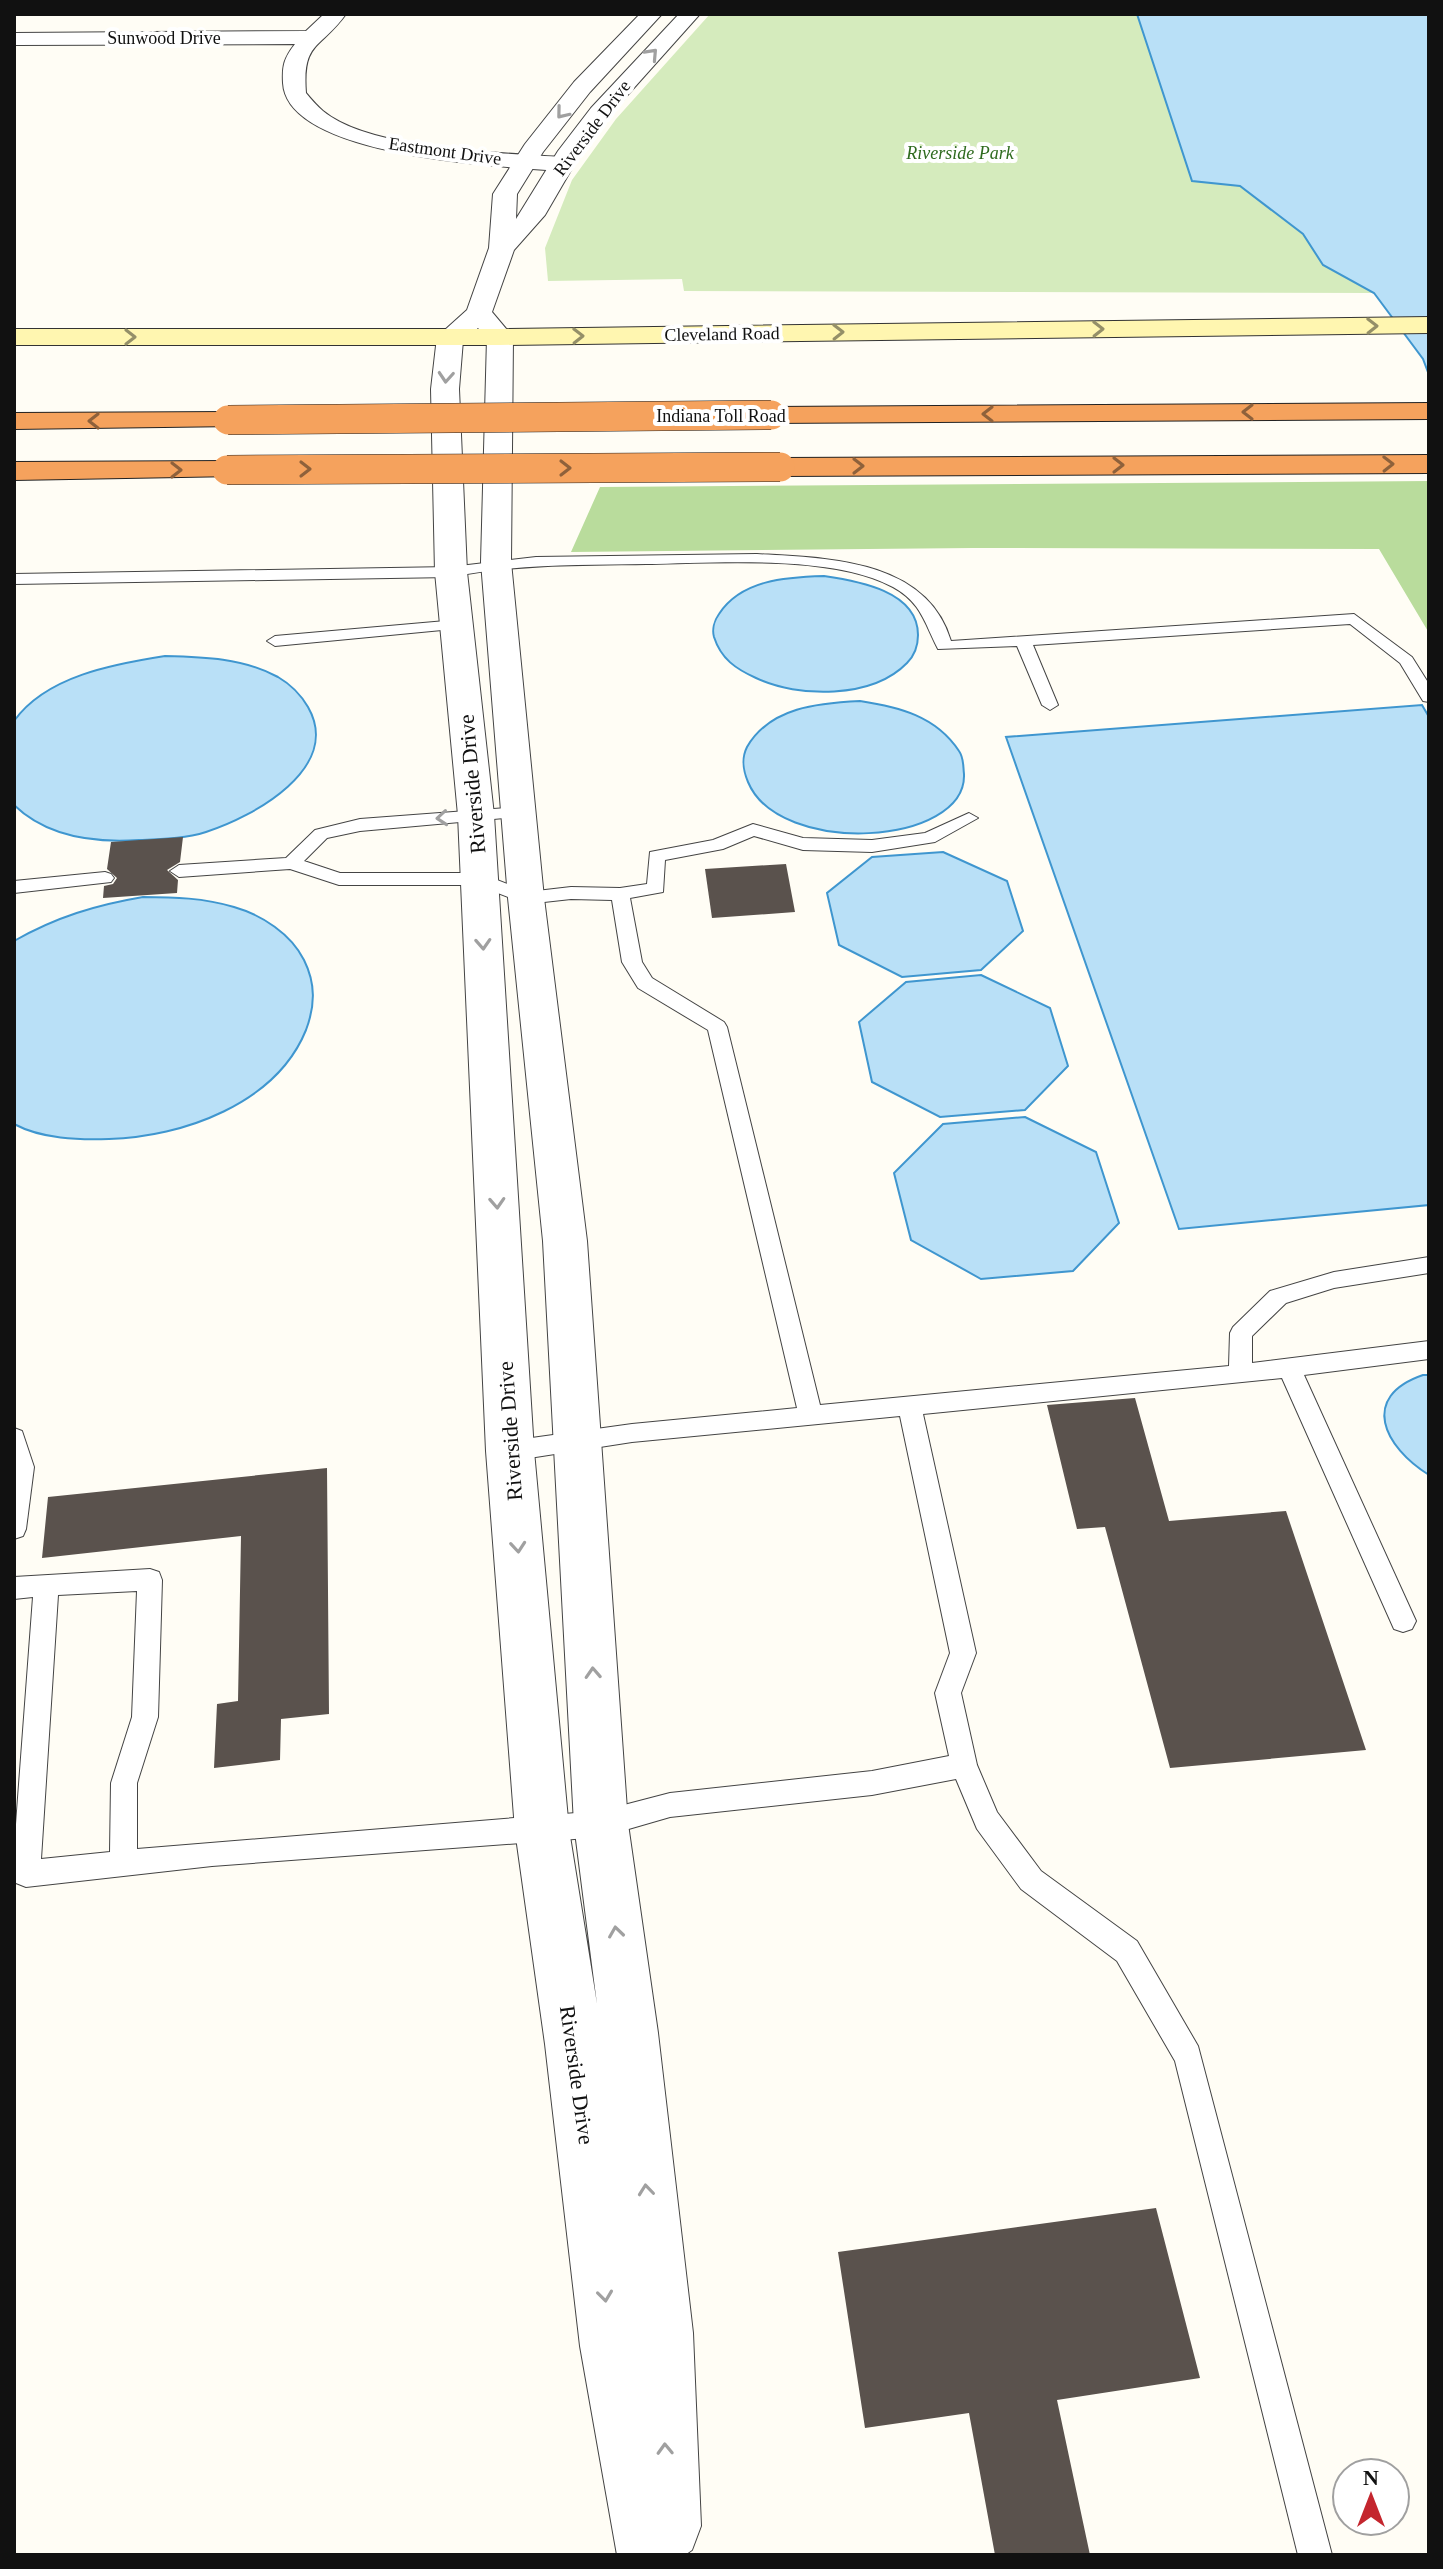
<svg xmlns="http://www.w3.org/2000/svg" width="1443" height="2569" font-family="Georgia,serif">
  <rect width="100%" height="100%" fill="#fffdf5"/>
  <polygon fill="#d5ebbd" points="710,14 1137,14 1192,181 1240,186 1303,234 1323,265 1374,293 684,291 682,279 548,281 545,248 572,180 616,119"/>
  <polygon fill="#b9dc9c" points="1429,481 1429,633 1379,549 973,548 571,552 600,487"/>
  <g fill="#b9e0f7" stroke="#3f96cf" stroke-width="2">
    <polygon points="1137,14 1429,14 1429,375 1423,359 1374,293 1323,265 1303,234 1240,186 1192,181"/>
    <path d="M824,576C858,581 918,591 918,635C918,646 915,655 907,663C872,699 798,698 756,678C736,669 721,659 714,637C712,630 714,621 719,614C741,580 786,577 824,576Z"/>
    <path d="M165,656C204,657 243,658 278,677C290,684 301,695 308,707C343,768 253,817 206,832C184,839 162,839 139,840C95,843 47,837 14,805V721C46,676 114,664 165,656Z"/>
    <path d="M860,701C899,707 936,716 959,751C964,758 963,766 964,774C967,846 779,857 748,782C743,770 741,759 747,747C770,707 819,703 860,701Z"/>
    <polygon points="1422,705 1429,717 1429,1205 1179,1229 1006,737"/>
    <polygon points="943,852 1007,881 1023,931 981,970 902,977 839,945 827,893 872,857"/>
    <path d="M143,897C174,897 204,898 234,907C262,915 291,934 304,960C316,984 315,1006 306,1030C276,1104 182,1137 109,1139C78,1140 42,1139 14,1124V941C56,917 96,905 143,897Z"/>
    <polygon points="981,975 1050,1008 1068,1066 1025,1110 940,1117 872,1082 859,1022 906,982"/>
    <polygon points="1025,1117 1096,1152 1119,1223 1073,1271 981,1279 911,1240 894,1173 943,1124"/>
    <path d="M1423,1375H1429V1475C1384,1447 1359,1397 1423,1375Z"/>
  </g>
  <g fill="#5a524d">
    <polygon points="183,837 180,862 167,870 178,880 177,893 103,898 104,886 113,884 117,878 107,869 111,842"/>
    <polygon points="786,864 795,912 712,918 705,869"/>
    <polygon points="1135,1398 1169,1521 1286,1511 1366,1750 1170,1768 1105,1527 1077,1529 1047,1405"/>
    <polygon points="327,1468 329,1714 281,1719 280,1760 214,1768 217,1704 238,1701 241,1536 42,1558 48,1497"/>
    <polygon points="1156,2208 1200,2378 1057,2400 1090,2555 995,2555 969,2413 865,2428 838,2252"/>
  </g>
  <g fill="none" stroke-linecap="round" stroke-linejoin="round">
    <defs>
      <g id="service">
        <path d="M757,554C827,558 927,559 951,641L1354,614L1412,657L1429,684V702L1423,701L1400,663L1350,624L1033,645L1058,705L1050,710L1042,705L1017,646L938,649C925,624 921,602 893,587C832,554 715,563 646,564C580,565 516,564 451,577L14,584V574L451,567L536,557Z"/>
        <polygon points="457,620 463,622 463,628 275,646 267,641 275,636"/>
        <path d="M520,807L529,812L526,816L360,831L327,838L304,861L340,873H479L528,892L571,887L620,888L647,884L650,852L713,840L753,824L803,838L872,840L925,833L969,813L978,818L935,842L872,852L803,850L754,836L723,849L665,860L663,892L630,898L642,962L652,978L724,1022L727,1027L820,1405L1229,1366L1230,1333L1233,1327L1270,1291L1334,1272L1429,1257V1273L1334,1288L1286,1303L1252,1336V1363L1429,1341V1359L1304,1375L1416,1621L1412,1629L1403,1632L1394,1629L1282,1378L923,1414L976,1653L961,1693L977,1765L997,1812L1041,1871L1137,1941L1198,2046L1332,2555H1298L1175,2061L1117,1961L1021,1889L977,1829L956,1779L872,1795L670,1817L601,1837L212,1866L26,1887L16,1883L14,1851L33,1597L14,1599V1577L150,1569L159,1572L162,1580L158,1717L137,1783V1849L601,1811L670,1793L872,1771L949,1756L935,1693L950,1653L900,1416L632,1442L510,1461L502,1458L498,1451L502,1444L510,1441L632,1424L797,1408L708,1030L638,988L622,962L612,900L571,899L526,904L477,885H339L290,869L179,877L170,871L179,865L286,858L315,830L360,819ZM137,1591L132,1717L111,1783L110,1852L41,1859L58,1595Z"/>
        <polygon points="105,872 111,874 114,878 111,882 14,893 14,881"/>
        <polygon points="14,1428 22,1431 34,1467 26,1529 23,1536 14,1539"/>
      </g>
      <path id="minor" d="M324,14H346C320,50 302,41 306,93C311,99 317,106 323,111C370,150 502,153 563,157L571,159L575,164L571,169L563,171C507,167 287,158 283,83C282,66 284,58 295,44L14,45V33L306,31Z"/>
      <path id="tertiary" d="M640,14H662L590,92L543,152L517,194L516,219L558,151L591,108L679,14H700L607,118L581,153L545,215L514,250L492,312L513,337L511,562L544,898L587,1241L628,1824L658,2033L693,2333L701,2526L692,2550L685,2555H617L580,2346L545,2044L515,1830L486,1451L458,815L435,572L431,389L437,337L467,310L489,248L493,194L525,144L574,82ZM478,328L487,338L481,562L508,898L543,1241L574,1824L597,2004L569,1830L534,1451L494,815L467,572L459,389L463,340Z"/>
      <polygon id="secondary" points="1429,317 1429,333 500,345 14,345 14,329 500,329"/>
      <g id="motorway">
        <polygon points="1429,403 1429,419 771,423 761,421 757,415 761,409 771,407"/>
        <polygon points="228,412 238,414 242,420 238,426 14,429 14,413"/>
        <polygon points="1429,455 1429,473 780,476 770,473 765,467 770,461 780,458"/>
        <polygon points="227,461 237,464 242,470 237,476 14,480 14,462"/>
      </g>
    </defs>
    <use href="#service" stroke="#444" stroke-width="2"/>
    <use href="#minor" stroke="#444" stroke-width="2"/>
    <use href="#tertiary" stroke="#444" stroke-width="2"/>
    <use href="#secondary" stroke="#333" stroke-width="2"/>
    <use href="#motorway" stroke="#222" stroke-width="2"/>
    <use href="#service" fill="#fff" fill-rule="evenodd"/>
    <use href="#minor" fill="#fff" fill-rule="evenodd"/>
    <use href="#tertiary" fill="#fff" fill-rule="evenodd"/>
    <use href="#secondary" fill="#fff6b0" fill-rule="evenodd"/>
    <use href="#motorway" fill="#f5a25d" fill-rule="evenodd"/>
    <defs>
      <g id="motorway-bridge">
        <polyline points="228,420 771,415"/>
        <polyline points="227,470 780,467"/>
      </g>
    </defs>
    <use href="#motorway-bridge" stroke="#222" stroke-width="30" stroke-linecap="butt"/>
    <use href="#motorway-bridge" stroke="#f5a25d" stroke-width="29"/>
  </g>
  <defs><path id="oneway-chevron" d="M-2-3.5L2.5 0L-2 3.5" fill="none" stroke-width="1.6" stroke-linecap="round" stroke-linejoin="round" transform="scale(2)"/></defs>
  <g stroke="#a0a0a0">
    <use href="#oneway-chevron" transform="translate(652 54) rotate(-47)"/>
    <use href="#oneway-chevron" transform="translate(562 113) rotate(129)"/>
    <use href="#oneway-chevron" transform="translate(446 377) rotate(94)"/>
    <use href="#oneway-chevron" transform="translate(442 818) rotate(175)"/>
    <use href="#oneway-chevron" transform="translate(483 944) rotate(87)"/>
    <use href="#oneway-chevron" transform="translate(497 1203) rotate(87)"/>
    <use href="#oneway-chevron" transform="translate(518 1547) rotate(85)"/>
    <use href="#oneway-chevron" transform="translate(593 1673) rotate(-93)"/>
    <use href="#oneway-chevron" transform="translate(616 1932) rotate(-98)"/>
    <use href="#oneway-chevron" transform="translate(646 2190) rotate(-96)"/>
    <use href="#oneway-chevron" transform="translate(605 2296) rotate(83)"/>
    <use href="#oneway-chevron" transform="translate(665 2449) rotate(-92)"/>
  </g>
  <g stroke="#948f68">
    <use href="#oneway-chevron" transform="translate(1372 326) rotate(-1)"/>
    <use href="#oneway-chevron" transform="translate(1098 329) rotate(-1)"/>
    <use href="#oneway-chevron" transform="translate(838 332) rotate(-1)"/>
    <use href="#oneway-chevron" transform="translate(578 336) rotate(-1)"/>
    <use href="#oneway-chevron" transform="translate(130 337)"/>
  </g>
  <g stroke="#8e613b">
    <use href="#oneway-chevron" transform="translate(1248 412) rotate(180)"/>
    <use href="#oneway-chevron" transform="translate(988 414) rotate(180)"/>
    <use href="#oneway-chevron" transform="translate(94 421) rotate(180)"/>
    <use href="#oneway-chevron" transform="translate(1388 464) rotate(-1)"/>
    <use href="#oneway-chevron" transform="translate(1118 465)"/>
    <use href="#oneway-chevron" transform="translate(858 466)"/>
    <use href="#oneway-chevron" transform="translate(565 468)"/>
    <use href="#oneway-chevron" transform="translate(305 469)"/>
    <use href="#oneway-chevron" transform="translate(176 470)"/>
  </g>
  <g text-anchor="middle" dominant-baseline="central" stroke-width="8" stroke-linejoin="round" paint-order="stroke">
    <g font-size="18" fill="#111" stroke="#fff">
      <text x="164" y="38">Sunwood Drive</text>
      <text transform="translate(592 128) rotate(-53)">Riverside Drive</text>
      <text transform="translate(445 151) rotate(8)">Eastmont Drive</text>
      <text transform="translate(722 334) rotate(-1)">Cleveland Road</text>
      <text x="721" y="416">Indiana Toll Road</text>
    </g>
    <g font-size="18" font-style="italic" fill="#2f6b1f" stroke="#fff">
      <text x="960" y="153">Riverside Park</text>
    </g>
    <g font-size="22" fill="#111" stroke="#fff">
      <text transform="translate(472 784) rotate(-95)">Riverside Drive</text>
      <text transform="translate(510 1431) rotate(-94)">Riverside Drive</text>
      <text transform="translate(577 2075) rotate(82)">Riverside Drive</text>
    </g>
  </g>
  <rect width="1443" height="2569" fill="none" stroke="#111111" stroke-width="32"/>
  <g transform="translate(1371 2497)"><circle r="38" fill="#ffffff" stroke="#a0a0a0" stroke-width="2"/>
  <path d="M0-6L14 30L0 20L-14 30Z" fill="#c4262e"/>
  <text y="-12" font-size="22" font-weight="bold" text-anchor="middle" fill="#111111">N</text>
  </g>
</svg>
